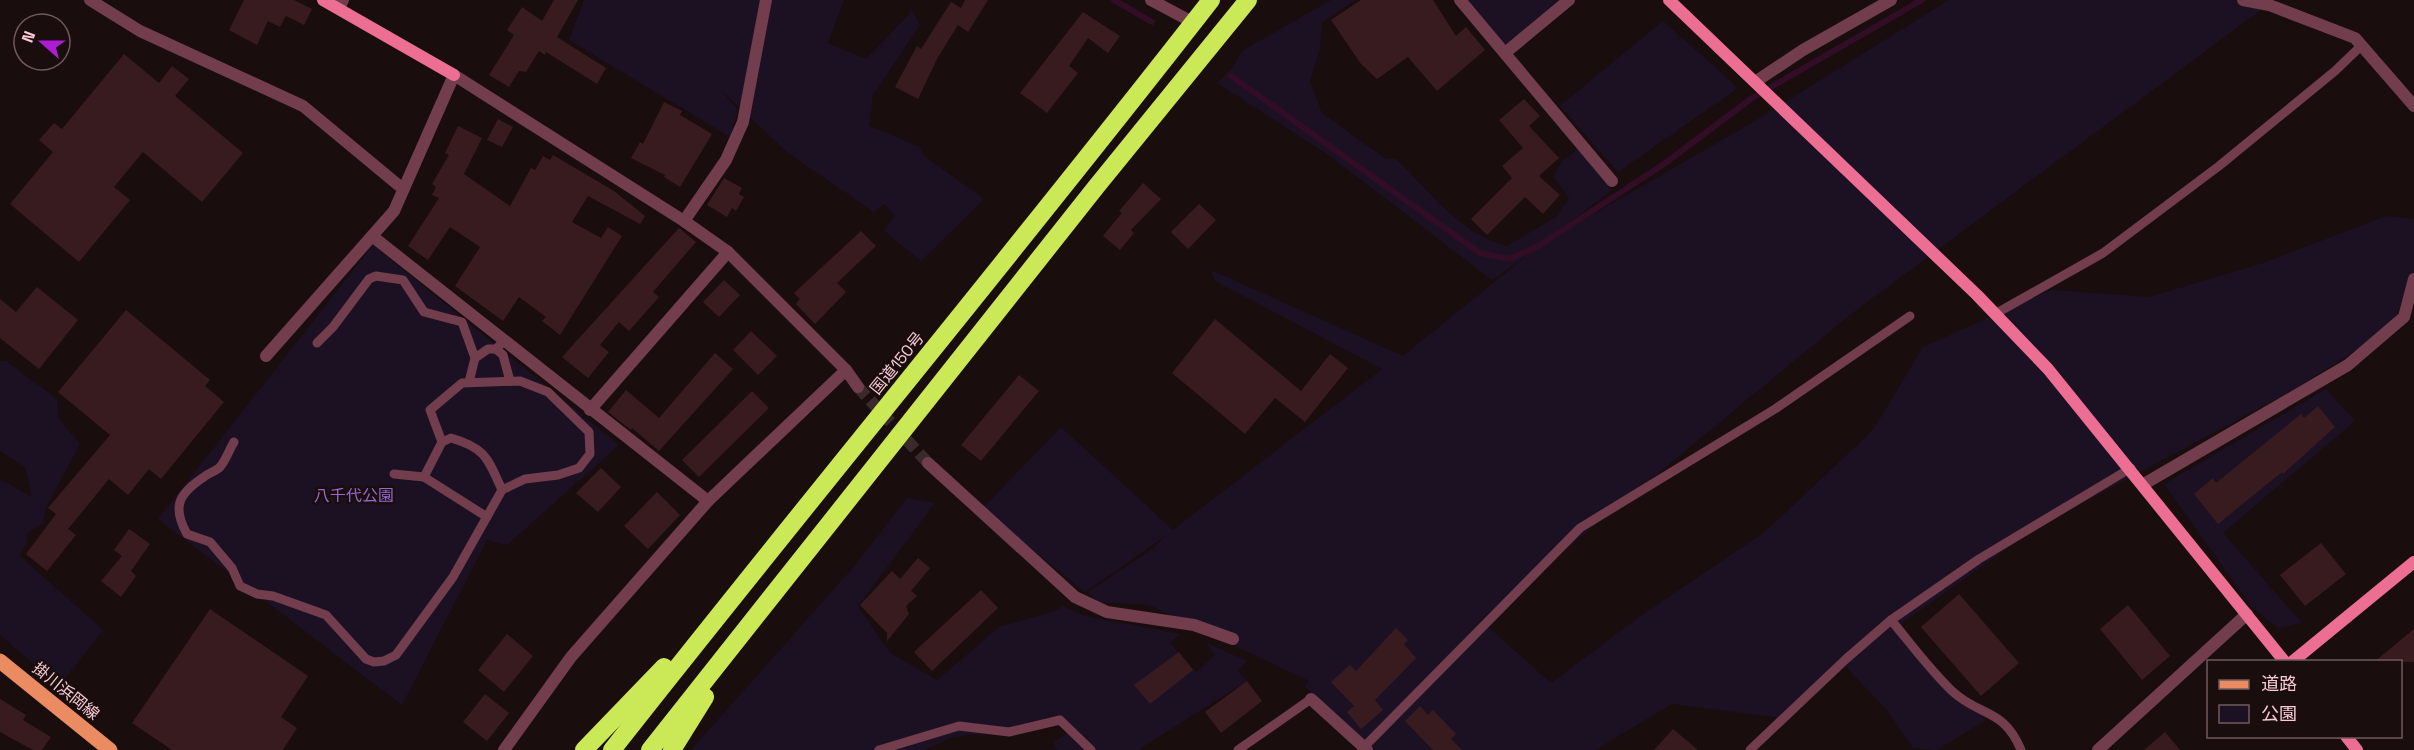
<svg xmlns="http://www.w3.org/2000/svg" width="2414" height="750" font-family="'Space Grotesk','Noto Sans JP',sans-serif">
  <rect width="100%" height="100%" fill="#190d0e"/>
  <g fill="#1c1122">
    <polygon points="584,0 844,0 828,43 866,59 912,11 920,25 873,95 869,126 920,147 924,156 984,199 921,261 884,231 895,216 885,204 874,212 788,153 720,89 738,110 730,137 569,40"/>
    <path d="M1331,0H1356L1322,22L1320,49L1310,81L1322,113L1386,159H1396C1431,192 1458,233 1507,246L1556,217L1569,198L1553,176L1563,160L1578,149L1612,190L1543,243L1750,124L1949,0H2274L1851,314L1484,617L1377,733L1485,624L1551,683L1632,622L1766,531L1873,430L1923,347L2051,290L2149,297L2263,263L2386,216L2414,219V276L2390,329L2293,390L2036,528L1898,626L1986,720L1937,750L1913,748L1886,709L1846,667L1781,718L1672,704L1595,750H1371L1304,686L1309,681L1149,605L1098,602L1088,592L1148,552L1167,535L1085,592L982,509L1061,427L1173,530L1382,369L1215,281L1211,270L1403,356L1529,254L1492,280L1330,156L1217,83L1232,68L1242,51Z"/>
    <polygon points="1460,0 1568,0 1501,48"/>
    <polygon points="1663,21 1738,88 1618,172 1560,106"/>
    <polygon points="373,245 619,445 507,545 487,540 402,705 158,519"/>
    <polygon points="0,361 6,361 57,399 58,418 80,444 46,507 43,524 27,533 27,542 20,556 103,630 59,686 0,635 0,479 32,497 25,467 0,451"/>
    <polygon points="2326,389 2355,421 2223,533 2302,623 2278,628 2252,607 2164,484"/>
    <polygon points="907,498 935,503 858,606 890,653 937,680 999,627 1059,610 1061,605 1086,616 1180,634 1170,643 1196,672 1215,655 1205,642 1247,661 1238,671 1247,681 1138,750 1057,750 1053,742 1068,733 1059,724 953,737 925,750 691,750 856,564"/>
  </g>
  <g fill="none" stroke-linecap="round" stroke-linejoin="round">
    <g stroke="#310d26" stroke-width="6">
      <polyline points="1114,0 1152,22"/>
      <polyline points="1231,76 1480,253 1510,259 1540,245 1664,164 1752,98 1922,0"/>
    </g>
  </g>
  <g fill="#381b1e">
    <polygon points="244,0 294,0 312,9 304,25 286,16 280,27 268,21 257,45 229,30"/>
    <polygon points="554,0 578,0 557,37 606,68 597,84 546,52 545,55 539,51 526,72 519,71 509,87 489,75 514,35 507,30 522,7 542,21"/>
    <polygon points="965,0 988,0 968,32 958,25 938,57 918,99 895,87 917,46 921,49 951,2 961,8"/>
    <polygon points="1361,0 1433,0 1456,36 1466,27 1485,50 1437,91 1408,57 1377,79 1361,64 1331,20"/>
    <polygon points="1083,12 1120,36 1108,53 1088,38 1069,66 1078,73 1047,113 1020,93"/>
    <polygon points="124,54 159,83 172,66 189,79 175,96 243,153 202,202 143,152 114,187 130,200 79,262 10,204 53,152 39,140 54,123 62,129"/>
    <polygon points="1524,99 1540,116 1529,126 1559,158 1539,176 1560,195 1543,214 1525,197 1487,235 1471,219 1512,178 1502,166 1523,148 1499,120"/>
    <polygon points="664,102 682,111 680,115 712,134 680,187 664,177 665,175 631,158 640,142 643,144"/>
    <polygon points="498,119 513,127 502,147 487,140"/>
    <polygon points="458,126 482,138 464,174 510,206 531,168 535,170 543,156 550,160 553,155 614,191 645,216 640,224 588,196 572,222 601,238 608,227 622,236 560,335 542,321 546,317 519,297 503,321 455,286 480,247 450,227 428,260 408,246 439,198 432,195 436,187 432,184 449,155 445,153"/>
    <polygon points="724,178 742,188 739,194 744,197 736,211 732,208 727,217 707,205"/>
    <polygon points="1143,183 1161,199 1131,230 1134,233 1120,250 1103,236 1122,213 1119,211"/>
    <polygon points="1199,204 1216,220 1188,249 1171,232"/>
    <polygon points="679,228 696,242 653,292 659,297 629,331 619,322 600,345 609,352 588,378 562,357"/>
    <polygon points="861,231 876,246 837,283 846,292 815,324 796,304 800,299 794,293"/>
    <polygon points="724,280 740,295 719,317 703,302"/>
    <polygon points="37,287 78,320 39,369 0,338 0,299 16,312"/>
    <polygon points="126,310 210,380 205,386 224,402 161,479 149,469 128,495 109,479 68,529 76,535 47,571 26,554 56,514 48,508 110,435 58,392"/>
    <polygon points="1215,319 1301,391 1330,354 1348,368 1305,422 1275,398 1245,434 1172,373"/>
    <polygon points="751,331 777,356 758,375 733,350"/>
    <polygon points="715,353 733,369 659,451 632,428 631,430 608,412 626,390 659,418"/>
    <polygon points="1019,375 1039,391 981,461 961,445"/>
    <polygon points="752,391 769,408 699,477 682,460"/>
    <polygon points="2318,406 2335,427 2283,474 2282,472 2218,524 2194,494 2213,478 2216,483 2301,414 2304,418"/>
    <polygon points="601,468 621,487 598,512 576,493"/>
    <polygon points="657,492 680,515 648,549 624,526"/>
    <polygon points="129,529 150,544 131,571 136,576 121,597 101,581 122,556 114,550"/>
    <polygon points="2321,543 2346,574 2305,606 2280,575"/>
    <polygon points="918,558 930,568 911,591 917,596 906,606 909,614 887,641 887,633 860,605 892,571 900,579"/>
    <polygon points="981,590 998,608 932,671 914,652"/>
    <polygon points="1959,594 2019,663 1981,696 1921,627"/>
    <polygon points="2128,605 2170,656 2142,680 2100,629"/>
    <polygon points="210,609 308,676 281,717 297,728 283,750 172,750 132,723"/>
    <polygon points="1396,628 1408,640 1404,644 1416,658 1375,700 1383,710 1361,729 1347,712 1354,706 1331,682 1350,665 1356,671"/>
    <polygon points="2414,629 2414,662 2374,662"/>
    <polygon points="507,634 533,656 504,692 478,670"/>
    <polygon points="1179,652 1193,670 1150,704 1134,685"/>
    <polygon points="1247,681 1262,701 1221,733 1205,712"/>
    <polygon points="485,694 509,713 487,741 463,722"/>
    <polygon points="0,699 26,715 23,720 51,737 42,750 33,750 0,732"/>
    <polygon points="1420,706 1428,715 1433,710 1456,734 1451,739 1462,750 1433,750 1405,721"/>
    <polygon points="1673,729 1698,750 1654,750"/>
    <polygon points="2165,732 2180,750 2144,750"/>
  </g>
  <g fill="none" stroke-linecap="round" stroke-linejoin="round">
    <polyline stroke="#3a2a2c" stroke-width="12" stroke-dasharray="12 6" stroke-linecap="butt" points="858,387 928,463"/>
    <g stroke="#723d4c" stroke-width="9">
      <polyline points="1995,314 2103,253 2219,166 2335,71 2362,45"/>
      <polyline points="317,343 333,327 369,279 376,276 403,280 424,312 462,322 475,358 469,382"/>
      <polyline points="496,349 503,355 510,381"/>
      <polyline points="475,358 488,349 496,349 504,341"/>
      <path d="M234,442C229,450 226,460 220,467C216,471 209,473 204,477C178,494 172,507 187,534L210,542L232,568L240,586L257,594L273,596L326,615L366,659L374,662L384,661L396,655L453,577L502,490L525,479L558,475L579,468L590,454L589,432L548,392L520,381L462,383L430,410L442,442L424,477L487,517"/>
      <path d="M442,442L451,438C486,448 488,459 502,490"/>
      <polyline points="394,474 424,477"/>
      <polyline points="1364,747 1580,528 1775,409 1910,316"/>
      <polyline points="879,750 959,726 1009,732 1060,720 1091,750"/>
      <polyline points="1238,750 1311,699"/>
      <polyline points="1750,750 1846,659 1891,620"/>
      <path d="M2021,750C2004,708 1980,717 1952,691C1930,670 1911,644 1891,620L1979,559L2131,468"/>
    </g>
    <g stroke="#723d4c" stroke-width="12">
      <polyline points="90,0 140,31 303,106 403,189"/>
      <polyline points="1151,0 1194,23"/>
      <polyline points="1460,0 1612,181"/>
      <polyline points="2243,0 2269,5 2355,38 2414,106"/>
      <polyline points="339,8 343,0"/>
      <polyline points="1505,53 1569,0"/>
      <polyline points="1755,82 1803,50 1891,0"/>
      <polyline points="684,221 726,160 743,122 766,0"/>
      <polyline points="372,236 708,501"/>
      <polyline points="266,356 394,211 454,75 684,221 728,252 846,370 858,387"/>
      <polyline points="590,410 728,252"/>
      <polyline points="928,463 1075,597 1107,612 1194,625 1233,639"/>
      <polyline points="2144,484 2348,365 2404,317 2414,279"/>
      <polyline points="1311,699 1367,750"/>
      <polyline points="504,750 571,657 708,501 846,370"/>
      <polyline points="2098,750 2247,614"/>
    </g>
    <g stroke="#ec6f93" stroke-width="12">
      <polyline points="323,0 454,75"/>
      <polyline points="1669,0 1977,295 2048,369 2285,662"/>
      <polyline points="2292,662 2414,562"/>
      <polyline points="2346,736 2357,750"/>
    </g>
    <polyline stroke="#ea8b61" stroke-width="15" points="0,661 110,750"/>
    <g stroke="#cbe956" stroke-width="18">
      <polyline points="584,750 664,667"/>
      <path d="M612,750C810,498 1015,252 1211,0"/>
      <polyline points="650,750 1096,187 1248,0"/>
      <polyline points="672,750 705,697"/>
    </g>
  </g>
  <g text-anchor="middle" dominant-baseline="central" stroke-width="5" stroke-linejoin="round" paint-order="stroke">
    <g font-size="16" fill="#f8cbd5" stroke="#190d0e">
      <text transform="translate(897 363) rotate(-51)">国道150号</text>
      <text transform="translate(66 691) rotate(39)">掛川浜岡線</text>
    </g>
    <g font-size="16" fill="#966ad0" stroke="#190d0e">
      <text x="354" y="495">八千代公園</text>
    </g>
  </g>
  <rect x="2207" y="660" width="195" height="78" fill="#190d0e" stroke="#72595e" stroke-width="1.5"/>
  <rect x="2219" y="680" width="30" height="9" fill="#ea8b61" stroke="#72595e" stroke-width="1.5"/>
  <text x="2261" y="690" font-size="18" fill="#f8cbd5">道路</text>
  <rect x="2219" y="705" width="30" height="18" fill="#1c1122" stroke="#72595e" stroke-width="1.5"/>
  <text x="2261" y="720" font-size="18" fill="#f8cbd5">公園</text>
  <g transform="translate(42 42) rotate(291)"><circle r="28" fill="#190d0e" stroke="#72595e" stroke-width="1.5"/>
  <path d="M0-4.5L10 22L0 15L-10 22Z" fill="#ac1cd4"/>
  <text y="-9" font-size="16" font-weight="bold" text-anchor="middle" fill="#f8cbd5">N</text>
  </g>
</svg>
